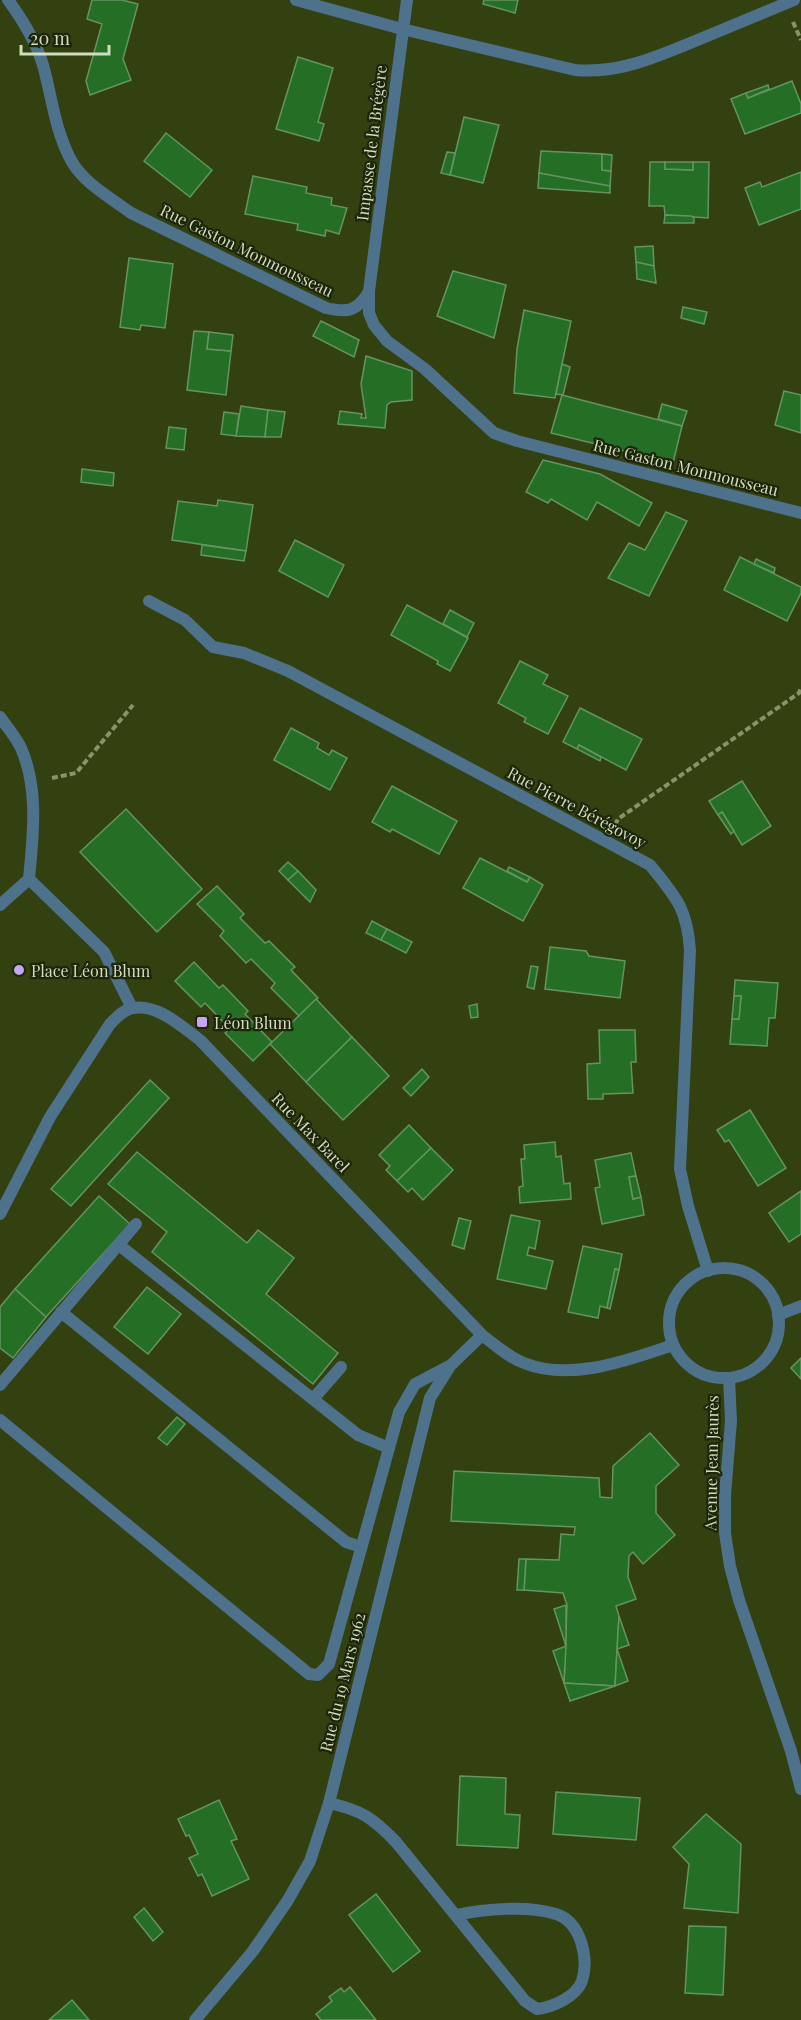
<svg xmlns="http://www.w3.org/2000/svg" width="801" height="2020" font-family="'Playfair Display',serif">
  <rect width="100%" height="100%" fill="#33400f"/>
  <g fill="#246f25" stroke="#649462" stroke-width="1.5">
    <polygon points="92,0 122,0 138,4 123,59 131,80 90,95 86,81 102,24 87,19"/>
    <polygon points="484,0 518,0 515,13 483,4"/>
    <polygon points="298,57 333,68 318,122 324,124 319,141 276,129"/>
    <polygon points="792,81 801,104 801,113 745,134 731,99 746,93 748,98"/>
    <polygon points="768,85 769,89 748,98 746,93"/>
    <polygon points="464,117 499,125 483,183 450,175"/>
    <polygon points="166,133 212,170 190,197 144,161"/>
    <polygon points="541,151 602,154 602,170 611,171 610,188 539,173"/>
    <polygon points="447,152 455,153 450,175 441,173"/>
    <polygon points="602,154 612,155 611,171 602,170"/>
    <polygon points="650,162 665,162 665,169 693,170 693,162 709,162 708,218 665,215 664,206 649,206"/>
    <polygon points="665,162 693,162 693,170 665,169"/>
    <polygon points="801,172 801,209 759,225 745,188 760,182 762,187"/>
    <polygon points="539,173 610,186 610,193 538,188"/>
    <polygon points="253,176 307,187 306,193 332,198 331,205 347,208 339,234 326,230 325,236 297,230 298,224 245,214"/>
    <polygon points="665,215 691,216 694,218 694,223 664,223"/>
    <polygon points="653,246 654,266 636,262 635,247"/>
    <polygon points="129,258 173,264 165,328 141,325 140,330 120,327"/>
    <polygon points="636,262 654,266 656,283 637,279"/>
    <polygon points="453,271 506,285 494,338 437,316"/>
    <polygon points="683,307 707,312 704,324 681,318"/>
    <polygon points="524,310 571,321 555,398 514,393 517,349"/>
    <polygon points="321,321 359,340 354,357 313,336"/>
    <polygon points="194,331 209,332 207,349 231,351 226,395 187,390"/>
    <polygon points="209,332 233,335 231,351 207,349"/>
    <polygon points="366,356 412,371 412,400 391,402 387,405 385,428 338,424 340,411 362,414 361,418 366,418 361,384"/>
    <polygon points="562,364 570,367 563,395 556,394"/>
    <polygon points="784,391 801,395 801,433 775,425"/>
    <polygon points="562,395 682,426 673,463 551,433"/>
    <polygon points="662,404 687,411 682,426 658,419"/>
    <polygon points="241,406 268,410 265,437 236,436"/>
    <polygon points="268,410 285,412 281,437 265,437"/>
    <polygon points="224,412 239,414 236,436 221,434"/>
    <polygon points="169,427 186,429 184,450 166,448"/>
    <polygon points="543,460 600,474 652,503 639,526 597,502 587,520 551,499 548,503 526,492"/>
    <polygon points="82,469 114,473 113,486 81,482"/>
    <polygon points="218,500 253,505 246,551 172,540 178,501 217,506"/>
    <polygon points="666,512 687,521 649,596 608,578 629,543 645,550"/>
    <polygon points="295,540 344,565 328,597 279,571"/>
    <polygon points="202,545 246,551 244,561 201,555"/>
    <polygon points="740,557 801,587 801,593 787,621 724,590"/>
    <polygon points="756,559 775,568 774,573 754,564"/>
    <polygon points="407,605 468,638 450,671 437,664 438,661 391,635"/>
    <polygon points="450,610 474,623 467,637 443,624"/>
    <polygon points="520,661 548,675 543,684 568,696 548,734 524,722 526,718 498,703"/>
    <polygon points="580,708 642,739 626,770 579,745 577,749 563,742"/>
    <polygon points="291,728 319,743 317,748 329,755 332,750 347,758 330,790 274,760"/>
    <polygon points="579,745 601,757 600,761 577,749"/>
    <polygon points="742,781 771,826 742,845 722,812 718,815 709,801"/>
    <polygon points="392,786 457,821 439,854 392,829 390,832 372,822"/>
    <polygon points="126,809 202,889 157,932 80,852"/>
    <polygon points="722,812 734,831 731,834 718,815"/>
    <polygon points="480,858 527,882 530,877 543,885 523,921 463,888"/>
    <polygon points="288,862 298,871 288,880 279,871"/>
    <polygon points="509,867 530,877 527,882 507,871"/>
    <polygon points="298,871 316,890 310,902 288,880"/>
    <polygon points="217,886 244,914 240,918 265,943 269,941 295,967 291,970 318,998 299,1016 271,988 275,983 251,959 246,963 220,936 224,931 197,904"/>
    <polygon points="372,921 387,929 381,940 366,933"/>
    <polygon points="387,929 412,942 406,953 381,940"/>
    <polygon points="550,947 586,951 589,956 625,961 620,998 545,989"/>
    <polygon points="194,962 219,988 223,985 248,1011 245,1014 272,1042 253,1061 225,1033 230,1029 205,1003 201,1007 175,981"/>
    <polygon points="531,966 538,967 534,989 527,987"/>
    <polygon points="735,980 778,983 775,1018 769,1018 767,1046 730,1044 732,1019 739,1019 741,996 734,996"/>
    <polygon points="734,996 741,996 739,1019 732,1019"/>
    <polygon points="316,999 352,1037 306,1082 270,1044"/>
    <polygon points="477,1004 478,1017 471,1018 469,1006"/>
    <polygon points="599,1030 635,1030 636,1062 631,1062 633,1093 603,1094 603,1099 588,1099 587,1064 600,1063"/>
    <polygon points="352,1037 389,1076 343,1120 306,1082"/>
    <polygon points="422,1069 429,1077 411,1096 403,1088"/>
    <polygon points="150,1080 169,1098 71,1206 51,1189"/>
    <polygon points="750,1110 786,1168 758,1186 729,1140 725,1142 717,1130"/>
    <polygon points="409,1125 431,1148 397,1181 386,1170 390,1166 379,1155"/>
    <polygon points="555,1142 556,1157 561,1156 564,1184 570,1183 571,1199 520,1203 519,1187 523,1186 521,1159 525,1159 524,1145"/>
    <polygon points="431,1148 453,1170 423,1200 412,1188 408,1192 397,1181"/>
    <polygon points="137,1152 247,1243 258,1230 294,1258 266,1294 338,1353 313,1384 152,1252 167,1232 108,1184"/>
    <polygon points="631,1153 636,1176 629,1177 633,1199 641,1197 644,1215 602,1224 595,1188 600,1187 595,1160"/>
    <polygon points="636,1176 641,1197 633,1199 629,1177"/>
    <polygon points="801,1191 801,1234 789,1242 769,1213"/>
    <polygon points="99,1196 130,1224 46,1317 15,1289"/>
    <polygon points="511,1215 540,1221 535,1249 529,1247 527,1255 553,1261 546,1289 497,1279"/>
    <polygon points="459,1218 471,1221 464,1249 452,1245"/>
    <polygon points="583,1246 622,1254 619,1270 615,1269 607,1308 600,1306 598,1318 568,1312"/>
    <polygon points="615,1269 619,1270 610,1309 607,1308"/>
    <polygon points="147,1287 181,1314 148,1354 114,1327"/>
    <polygon points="15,1289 46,1317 13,1358 0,1348 0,1307"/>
    <polygon points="801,1358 801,1379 791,1368"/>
    <polygon points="177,1417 185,1424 167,1445 158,1438"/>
    <polygon points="650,1433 679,1465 656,1486 656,1513 675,1535 643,1564 633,1552 629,1556 628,1577 636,1599 616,1606 619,1616 615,1686 564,1683 567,1605 563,1593 524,1590 526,1559 559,1560 561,1534 574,1535 575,1527 451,1521 454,1471 599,1478 600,1497 612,1498 613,1466"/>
    <polygon points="519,1559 526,1559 524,1590 517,1590"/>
    <polygon points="566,1605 566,1646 554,1609"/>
    <polygon points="619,1616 629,1645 617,1649"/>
    <polygon points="566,1646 564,1683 553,1651"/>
    <polygon points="617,1649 628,1681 615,1686"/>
    <polygon points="564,1683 615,1686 570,1701"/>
    <polygon points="460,1776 506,1778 505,1814 520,1815 518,1848 457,1845"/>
    <polygon points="556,1792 640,1798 636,1840 553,1834"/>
    <polygon points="219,1800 237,1839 231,1841 249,1879 212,1896 202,1874 198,1876 189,1858 198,1854 189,1835 186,1836 178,1819"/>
    <polygon points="706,1814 741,1844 738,1913 684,1908 689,1864 673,1847"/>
    <polygon points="376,1894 420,1951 393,1972 349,1915"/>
    <polygon points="144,1908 163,1932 153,1941 134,1917"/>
    <polygon points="689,1926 726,1927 723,1995 685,1993"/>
    <polygon points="350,1987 376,2020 321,2020 316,2014 332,2001 329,1997 341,1988 344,1992"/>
    <polygon points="72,2000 89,2020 49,2020"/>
  </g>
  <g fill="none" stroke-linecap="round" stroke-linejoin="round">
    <g stroke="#87936b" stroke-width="4" stroke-dasharray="6 3" stroke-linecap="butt">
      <polyline points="793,22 801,40"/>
      <polyline points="52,778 76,773 133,705"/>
      <polyline points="615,825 618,819 799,693 801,687"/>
    </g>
    <g stroke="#4e718c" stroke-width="12">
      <polyline points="0,905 29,879"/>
      <polyline points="119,1245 358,1435 389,1448"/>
      <polyline points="61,1312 346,1542 361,1547"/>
      <polyline points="0,1385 136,1224"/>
      <polyline points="313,1399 341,1367"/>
      <polyline points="0,1420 309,1674 318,1675 329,1664 399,1412"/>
    </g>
    <g stroke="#4e718c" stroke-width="12">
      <path d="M8,0C22,19 36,42 43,65C52,97 55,132 72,162C85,184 111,198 131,213L326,308C348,313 357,311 369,292"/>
      <path d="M296,0L402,29L575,70C620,74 659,56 700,39C731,26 763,13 794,0"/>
      <polyline points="407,0 369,291 369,313 374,325 387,341 425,369 494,433 517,441 801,513"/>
      <path d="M149,601L185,620L213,647L244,653L288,671L650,865C676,897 687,908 690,950L680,1169L688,1206L708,1271"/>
      <path d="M0,717C7,727 16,737 21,748C39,789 33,836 29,879L104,952L132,1008"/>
      <path d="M0,1214L50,1117L110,1024C116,1018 124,1009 133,1008C158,1004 181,1026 200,1040L482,1335C495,1345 508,1357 524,1363C571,1382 628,1360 673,1345"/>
      <circle cx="724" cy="1323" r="55"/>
      <polyline points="778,1315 801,1306"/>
      <polyline points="729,1378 731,1421 725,1495 725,1533 730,1566 739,1600 791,1751 801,1789"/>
      <polyline points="399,1412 415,1384 449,1366"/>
      <path d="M329,1803C361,1810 373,1818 396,1842L525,2001L537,2009C553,2007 576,1997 582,1981C589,1958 581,1922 556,1914C528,1905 484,1909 456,1915"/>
      <polyline points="195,2020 253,1951 288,1900 310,1861 329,1803 430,1398 450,1366 482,1335"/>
    </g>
  </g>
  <g fill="#c5a6f0" stroke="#1d250a" stroke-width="2">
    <circle cx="19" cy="970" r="6"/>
    <rect x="196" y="1016" width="12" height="12" rx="3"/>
  </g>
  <g text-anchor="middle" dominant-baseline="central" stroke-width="4.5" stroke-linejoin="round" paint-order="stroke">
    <g font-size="16" fill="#d0dcbb" stroke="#1d250a">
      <text transform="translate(371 143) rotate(-83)">Impasse de la Brégère</text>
      <text transform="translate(247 250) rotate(26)">Rue Gaston Monmousseau</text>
      <text transform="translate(686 467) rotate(14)">Rue Gaston Monmousseau</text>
      <text transform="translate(577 807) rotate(28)">Rue Pierre Bérégovoy</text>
      <text transform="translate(311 1132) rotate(46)">Rue Max Barel</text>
      <text transform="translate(711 1463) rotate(-89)">Avenue Jean Jaurès</text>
      <text transform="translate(342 1682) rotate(-76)">Rue du 19 Mars 1962</text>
    </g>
    <g font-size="16" fill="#d0dcbb" stroke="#1d250a" text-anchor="start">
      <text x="31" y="970">Place Léon Blum</text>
      <text x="214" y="1022">Léon Blum</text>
    </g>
  </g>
  <path d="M21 45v9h88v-9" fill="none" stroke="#d0dcbb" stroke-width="3"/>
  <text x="30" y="45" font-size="18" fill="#d0dcbb" stroke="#1d250a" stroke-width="4.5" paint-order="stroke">20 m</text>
</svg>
